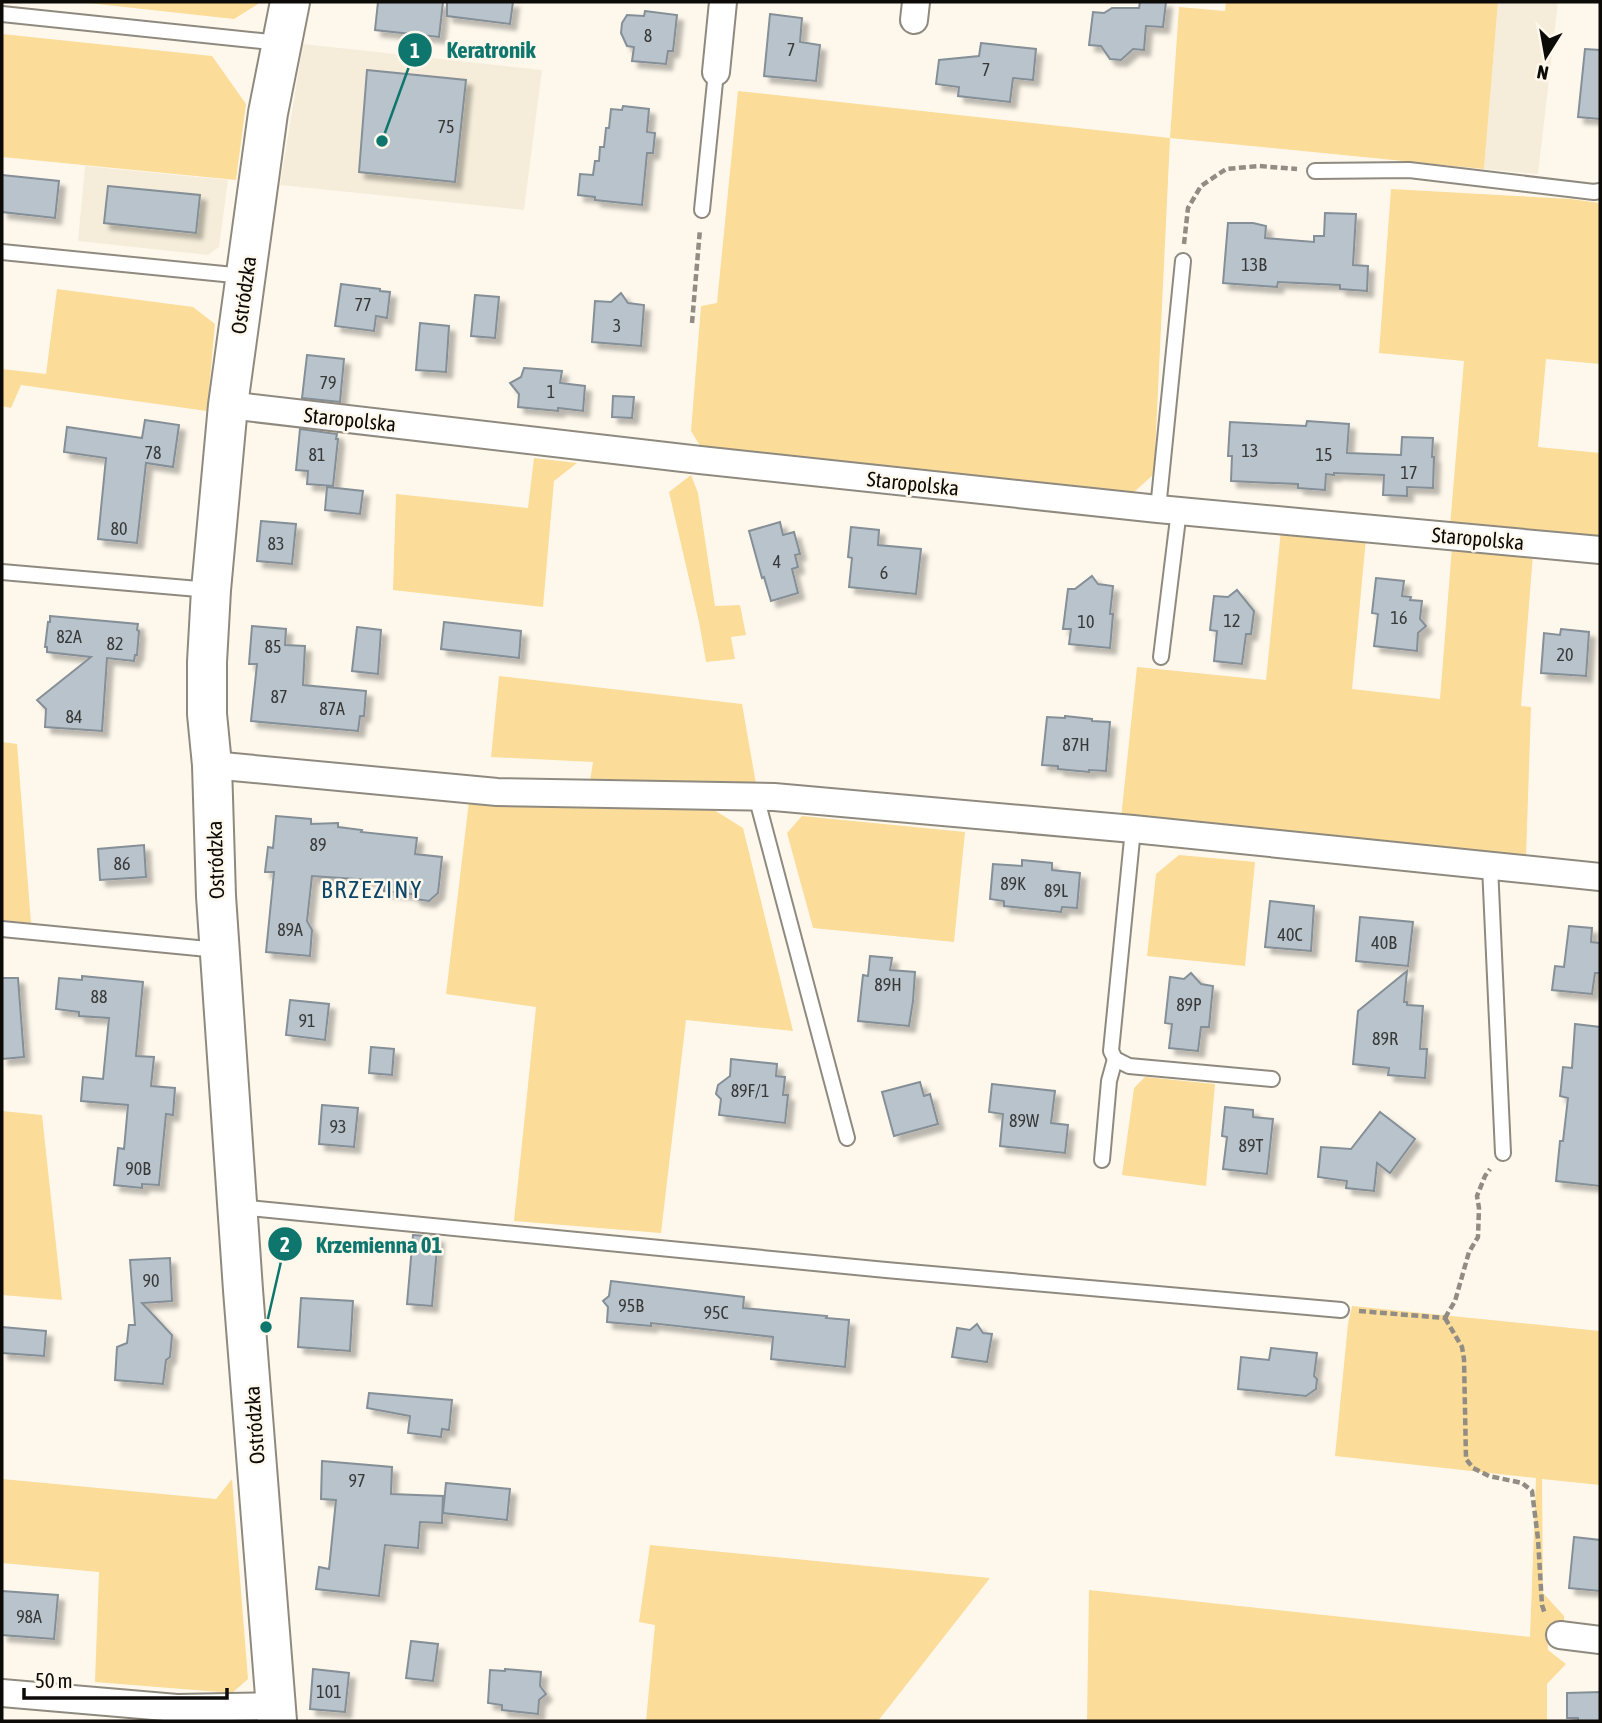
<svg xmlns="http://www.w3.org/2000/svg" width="1602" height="1723" font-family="'Asap Condensed',sans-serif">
  <defs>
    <filter id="shadow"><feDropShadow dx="6" dy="6" stdDeviation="2" flood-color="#0004"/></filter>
  </defs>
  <rect width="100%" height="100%" fill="#fef8ec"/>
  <g fill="#f5edda">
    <polygon points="1498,2 1558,2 1538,174 1484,169"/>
    <polygon points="303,44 542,70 524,210 280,185"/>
    <polygon points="85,166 228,180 219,247 208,255 78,241"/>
  </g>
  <g fill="#fbdc99">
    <polygon points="79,2 261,2 234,19"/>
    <polygon points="1226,2 1498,2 1484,169 1170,138 1154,474 1133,493 701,447 691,431 701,306 717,303 738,91 1170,138 1179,7 1225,11"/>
    <polygon points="2,34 212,56 246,104 236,180 2,157"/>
    <polygon points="1391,189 1571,199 1600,203 1600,364 1546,359 1538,447 1600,453 1600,539 1450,526 1464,361 1379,353"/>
    <polygon points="57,289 193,307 215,324 207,411 21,385 11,408 2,406 2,369 46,374"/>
    <polygon points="534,458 577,463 554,481 543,607 393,590 396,494 528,508"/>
    <polygon points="691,475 698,493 715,606 740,605 746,635 731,637 735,659 706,662 699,622 669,492"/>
    <polygon points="1281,530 1366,538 1352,689 1440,699 1452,547 1533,554 1521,706 1531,707 1526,858 1121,818 1137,667 1266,680"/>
    <polygon points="499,676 742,704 756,784 590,781 593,762 491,757"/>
    <polygon points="2,742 17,744 31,923 2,920"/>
    <polygon points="469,801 558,804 645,809 714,810 743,828 793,1031 686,1020 661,1233 514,1221 536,1007 446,994"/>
    <polygon points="802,816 965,832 954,942 813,928 787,833"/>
    <polygon points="1179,855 1255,862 1245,966 1147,956 1156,874"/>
    <polygon points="1145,1077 1215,1084 1206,1186 1122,1175 1134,1088"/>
    <polygon points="2,1111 42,1115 62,1300 2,1295"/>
    <polygon points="1352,1306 1600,1331 1600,1485 1542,1479 1543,1593 1564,1616 1564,1630 1547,1627 1548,1650 1566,1664 1547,1684 1547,1721 1087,1721 1089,1590 1530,1637 1536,1478 1335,1456 1348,1324"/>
    <polygon points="2,1479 216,1499 232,1479 248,1679 232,1693 95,1682 99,1572 2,1563"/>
    <polygon points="650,1545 990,1578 878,1721 646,1721 655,1625 639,1622"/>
  </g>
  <g fill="#b9c3cb" stroke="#858f97" stroke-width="2" filter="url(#shadow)">
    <polygon points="378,2 443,2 439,37 375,30"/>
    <polygon points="447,2 513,2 510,24 447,16"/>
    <polygon points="1140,2 1166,2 1163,27 1146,26 1144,50 1133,49 1121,60 1110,59 1101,46 1089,45 1093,12 1104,13 1112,8 1139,8"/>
    <polygon points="645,11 677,15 673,51 668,51 666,64 632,61 634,47 627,46 621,33 622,23 627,15 644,16"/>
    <polygon points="770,14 802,18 800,42 820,45 816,81 764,76"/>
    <polygon points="981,43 1036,49 1033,80 1013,78 1010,102 958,96 959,87 936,84 939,60 979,56"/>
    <polygon points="1585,49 1600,50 1600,119 1578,117"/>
    <polygon points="367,70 466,80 455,182 359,172"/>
    <polygon points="623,106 649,109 647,132 655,133 653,153 647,153 642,205 595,200 595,197 578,195 580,174 593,175 595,161 599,161 600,147 604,147 606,128 609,128 611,109 622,110"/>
    <polygon points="2,175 59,181 55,218 2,212"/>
    <polygon points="108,186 200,195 196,233 104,223"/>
    <polygon points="1325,213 1356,214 1353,265 1368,266 1367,291 1340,289 1340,285 1278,282 1277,287 1223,283 1228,223 1253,223 1266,226 1265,238 1314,242 1314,236 1324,236"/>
    <polygon points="341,284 380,289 380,291 390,292 387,318 376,316 374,331 335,326"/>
    <polygon points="621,293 628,303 644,305 641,346 592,342 595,301 611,302"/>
    <polygon points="475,295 499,297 495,338 471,336"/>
    <polygon points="420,323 449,326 446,372 416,370"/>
    <polygon points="307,355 344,359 340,402 302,398"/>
    <polygon points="524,368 562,371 560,383 585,386 583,411 558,408 558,411 518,407 519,394 510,383 521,377"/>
    <polygon points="613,396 634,397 632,418 612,417"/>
    <polygon points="145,420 179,425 173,467 146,463 137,543 98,539 106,458 64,452 67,427 142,438"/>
    <polygon points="1307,421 1349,424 1347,453 1401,455 1402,437 1433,438 1432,457 1434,457 1433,488 1407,487 1407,496 1383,495 1384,475 1334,473 1334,475 1326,474 1325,490 1298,488 1298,484 1231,481 1232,456 1228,456 1230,422 1306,426"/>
    <polygon points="300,429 337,434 336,439 338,439 333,486 307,484 308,471 296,470"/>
    <polygon points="327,487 363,491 360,514 325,510"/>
    <polygon points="261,521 296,524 292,564 257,561"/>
    <polygon points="780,522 783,535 794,532 800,554 795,555 798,567 792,569 798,593 771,601 764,577 762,578 749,531"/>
    <polygon points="851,527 879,530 878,545 921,549 916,594 849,587 852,558 848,557"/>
    <polygon points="1092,576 1098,584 1113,586 1110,614 1113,614 1110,648 1069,644 1071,629 1063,629 1068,589 1075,589"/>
    <polygon points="1376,578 1404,581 1402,596 1411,597 1410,600 1422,601 1420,619 1426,626 1418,633 1417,651 1374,646 1378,614 1372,613"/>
    <polygon points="1237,590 1254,611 1251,634 1246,634 1242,664 1214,661 1217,631 1210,630 1214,596 1228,597"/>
    <polygon points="50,616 138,624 137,630 139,631 137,655 135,655 134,661 107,658 102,731 45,727 46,709 37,700 91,657 47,652 47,647 45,647 48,622 50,622"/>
    <polygon points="444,622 521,631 519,658 441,649"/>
    <polygon points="252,626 286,629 285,645 305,646 303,685 366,691 364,716 360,716 358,731 251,721 257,664 249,664"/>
    <polygon points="357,627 381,630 378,674 352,671"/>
    <polygon points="1561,629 1589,632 1586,676 1541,673 1544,633 1560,635"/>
    <polygon points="1065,716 1092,719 1092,721 1110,722 1106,771 1089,770 1089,772 1058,769 1058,766 1042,765 1047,717 1065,718"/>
    <polygon points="276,816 311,819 311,824 338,823 338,827 362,830 361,832 417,838 415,854 442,857 438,893 429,901 416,899 412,894 384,891 385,881 312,876 307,921 312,930 310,956 266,952 274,872 265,872 268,847 273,848"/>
    <polygon points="144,845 146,877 100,880 98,849"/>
    <polygon points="1022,860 1052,863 1052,870 1080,873 1077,908 1062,907 1061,912 1004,906 1004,901 990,899 993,864 1022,866"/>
    <polygon points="1270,901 1314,906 1311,951 1265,947"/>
    <polygon points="1360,917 1413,922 1408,966 1356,961"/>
    <polygon points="1569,926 1592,928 1591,942 1600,943 1600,973 1595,973 1592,994 1552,990 1555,966 1564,967"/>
    <polygon points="870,956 892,958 890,970 915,972 913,1001 909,1026 858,1021 863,975 868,976"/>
    <polygon points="1407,971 1404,1002 1407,1002 1407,1005 1423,1006 1420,1049 1427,1049 1425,1078 1388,1075 1389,1068 1353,1064 1358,1011"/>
    <polygon points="1191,973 1201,984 1213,986 1209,1027 1201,1027 1198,1051 1169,1048 1172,1024 1165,1023 1170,977 1184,979"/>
    <polygon points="82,976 143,982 136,1056 154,1057 151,1086 175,1088 173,1115 166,1114 159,1185 142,1184 142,1188 114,1185 118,1148 124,1149 128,1105 81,1101 83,1077 103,1079 109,1018 79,1016 79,1012 56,1009 59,978 82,980"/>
    <polygon points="2,978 18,978 24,1057 2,1059"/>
    <polygon points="290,1000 329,1004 325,1040 286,1035"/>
    <polygon points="1575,1024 1600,1027 1600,1186 1556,1181 1560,1141 1563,1141 1568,1098 1560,1096 1561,1087 1563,1067 1572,1068"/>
    <polygon points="371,1047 394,1049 392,1075 369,1073"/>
    <polygon points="731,1059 777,1064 776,1076 785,1077 783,1095 788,1095 785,1123 719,1115 721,1099 716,1094 718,1085 730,1076"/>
    <polygon points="920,1082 924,1096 930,1094 938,1124 894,1136 882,1092"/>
    <polygon points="992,1084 1055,1091 1051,1123 1068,1125 1065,1153 1000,1146 1003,1114 989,1112"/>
    <polygon points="322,1105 358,1108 354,1147 319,1144"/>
    <polygon points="1225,1107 1253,1110 1253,1117 1273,1119 1267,1174 1223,1169 1227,1137 1222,1136"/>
    <polygon points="1380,1112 1415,1139 1390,1173 1377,1163 1374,1191 1346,1188 1347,1181 1318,1177 1321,1147 1351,1149"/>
    <polygon points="413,1235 438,1237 432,1306 407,1304"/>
    <polygon points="170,1258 172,1301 142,1303 172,1335 170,1357 166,1360 163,1384 115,1380 117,1347 127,1343 129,1325 135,1325 130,1260"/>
    <polygon points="611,1281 744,1297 743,1308 827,1316 826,1318 849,1320 845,1367 771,1359 773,1337 651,1323 651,1326 607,1322 608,1307 603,1301 609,1296"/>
    <polygon points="301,1298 353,1301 350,1351 298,1347"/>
    <polygon points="977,1324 983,1333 992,1334 987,1362 952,1357 957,1328 970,1330"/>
    <polygon points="2,1327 46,1331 44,1356 2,1353"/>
    <polygon points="1271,1348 1317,1353 1314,1376 1317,1379 1316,1389 1306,1396 1238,1389 1241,1357 1269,1360"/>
    <polygon points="369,1393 452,1400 449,1430 442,1429 441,1437 408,1433 410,1416 367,1408"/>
    <polygon points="322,1461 392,1467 391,1494 443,1496 442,1523 420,1522 418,1548 385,1545 379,1596 316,1589 319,1567 329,1569 336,1500 321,1499"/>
    <polygon points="446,1483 510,1489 507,1520 443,1513"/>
    <polygon points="1574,1537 1600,1540 1600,1591 1569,1588"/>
    <polygon points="2,1591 58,1595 54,1639 2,1635"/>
    <polygon points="411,1641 438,1644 433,1681 406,1678"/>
    <polygon points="313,1669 349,1673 345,1712 310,1709"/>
    <polygon points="505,1669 541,1672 540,1686 546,1694 539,1700 538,1714 502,1710 502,1705 488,1703 490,1670 505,1671"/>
    <polygon points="1600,1692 1600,1721 1578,1721 1578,1718 1567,1718 1567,1693"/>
  </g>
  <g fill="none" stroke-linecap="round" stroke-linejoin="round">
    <defs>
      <g id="lane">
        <polyline points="2,14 280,43"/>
        <polyline points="1315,171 1409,170 1594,192 1600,191"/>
        <polyline points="702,210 716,72"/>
        <polyline points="2,252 244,276"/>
        <polyline points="1158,509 1183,261"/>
        <polyline points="2,572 210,590"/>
        <polyline points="1161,657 1179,510"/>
        <polyline points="756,796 847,1138"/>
        <polyline points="1133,829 1111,1051 1115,1059 1129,1066 1272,1079"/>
        <polyline points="1490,866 1503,1153"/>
        <polyline points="2,929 218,950"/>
        <polyline points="1102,1160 1109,1081 1115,1059"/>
        <polyline points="238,1207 886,1270 1341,1310"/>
      </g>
      <g id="street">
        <polyline points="914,20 916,2"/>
        <polyline points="716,72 723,2"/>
        <polyline points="228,405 700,460 1158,509 1600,550"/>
        <polyline points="212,765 497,792 774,797 1133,829 1600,877"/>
        <polyline points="1560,1635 1600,1640"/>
        <polyline points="2,1693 177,1708 276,1706"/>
      </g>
      <polyline id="secondary" points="277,1721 243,1290 216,896 212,765 207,714 207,662 211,590 228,405 268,113 290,2"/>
    </defs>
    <use href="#lane" stroke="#8f8a7f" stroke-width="18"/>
    <use href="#street" stroke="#8f8a7f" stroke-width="30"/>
    <use href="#secondary" stroke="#8f8a7f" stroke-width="42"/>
    <g stroke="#918c84" stroke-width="4.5" stroke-dasharray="7 3.5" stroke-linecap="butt">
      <polyline points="1184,244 1188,208 1201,186 1226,169 1259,166 1297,169"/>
      <polyline points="692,323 700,229"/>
      <polyline points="1359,1311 1445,1318"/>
      <polyline points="1445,1318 1462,1347 1464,1359 1466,1459 1473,1468 1489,1476 1522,1483 1532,1491 1538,1539 1542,1605 1545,1614"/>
      <polyline points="1445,1318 1455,1301 1469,1252 1478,1237 1479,1208 1477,1196 1485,1176 1490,1169"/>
    </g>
    <use href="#lane" stroke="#fff" stroke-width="14"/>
    <use href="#street" stroke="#fff" stroke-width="26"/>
    <use href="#secondary" stroke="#fff" stroke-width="38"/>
  </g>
  <g text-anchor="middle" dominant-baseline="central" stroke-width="5" stroke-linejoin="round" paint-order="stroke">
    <g font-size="18" fill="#383939">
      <text x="648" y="35">8</text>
      <text x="791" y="49">7</text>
      <text x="986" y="69">7</text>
      <text x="446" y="126">75</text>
      <text x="1254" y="264">13B</text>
      <text x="363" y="304">77</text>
      <text x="617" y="325">3</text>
      <text x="328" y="382">79</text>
      <text x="551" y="391">1</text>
      <text x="1250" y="450">13</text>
      <text x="153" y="452">78</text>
      <text x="317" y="454">81</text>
      <text x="1324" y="454">15</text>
      <text x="1409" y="472">17</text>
      <text x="119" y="528">80</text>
      <text x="276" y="543">83</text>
      <text x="777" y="561">4</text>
      <text x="884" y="572">6</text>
      <text x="1399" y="617">16</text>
      <text x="1232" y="620">12</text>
      <text x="1086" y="621">10</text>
      <text x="69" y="636">82A</text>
      <text x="115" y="643">82</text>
      <text x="273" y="646">85</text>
      <text x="1565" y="654">20</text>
      <text x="279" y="696">87</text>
      <text x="332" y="708">87A</text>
      <text x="74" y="716">84</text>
      <text x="1076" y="744">87H</text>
      <text x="318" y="844">89</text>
      <text x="122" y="863">86</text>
      <text x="1013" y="883">89K</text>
      <text x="1056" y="890">89L</text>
      <text x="290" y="929">89A</text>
      <text x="1290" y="934">40C</text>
      <text x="1384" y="942">40B</text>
      <text x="888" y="984">89H</text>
      <text x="99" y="996">88</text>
      <text x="1189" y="1004">89P</text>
      <text x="307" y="1020">91</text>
      <text x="1385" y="1038">89R</text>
      <text x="750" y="1090">89F/1</text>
      <text x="1024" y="1120">89W</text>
      <text x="338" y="1126">93</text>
      <text x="1251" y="1145">89T</text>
      <text x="138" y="1168">90B</text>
      <text x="151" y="1280">90</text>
      <text x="631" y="1305">95B</text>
      <text x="716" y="1312">95C</text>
      <text x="357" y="1480">97</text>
      <text x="29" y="1616">98A</text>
      <text x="329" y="1691">101</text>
    </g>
    <g font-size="21" fill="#0d0b08" stroke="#fef8ec">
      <text transform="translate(243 295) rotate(-82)">Ostródzka</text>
      <text transform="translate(350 419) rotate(6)">Staropolska</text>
      <text transform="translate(913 483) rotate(6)">Staropolska</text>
      <text transform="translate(1478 538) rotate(5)">Staropolska</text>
      <text transform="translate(215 860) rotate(-92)">Ostródzka</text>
      <text transform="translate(254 1425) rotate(-94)">Ostródzka</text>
    </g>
    <g font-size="24" letter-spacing="2" fill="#0d4668" stroke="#fef8ec">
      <text x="372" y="889">BRZEZINY</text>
    </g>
  </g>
  <path fill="none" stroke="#0f766e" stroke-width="2.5" d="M382 141L415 50M266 1327L285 1244"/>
  <g fill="#0f766e" stroke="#fef8ec" stroke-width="2.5">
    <circle cx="382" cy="141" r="7"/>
    <circle cx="266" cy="1327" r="7"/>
    <circle cx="415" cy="50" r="18"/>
    <circle cx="285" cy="1244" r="18"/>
  </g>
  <g font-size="21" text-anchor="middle" font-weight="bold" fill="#fff">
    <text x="415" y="58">1</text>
    <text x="285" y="1252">2</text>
  </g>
  <g font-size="23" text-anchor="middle" font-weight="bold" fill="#0f766e" stroke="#fef8ec" stroke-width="5" stroke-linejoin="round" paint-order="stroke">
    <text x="491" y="58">Keratronik</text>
    <text x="379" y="1253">Krzemienna 01</text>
  </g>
  <rect width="1602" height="1723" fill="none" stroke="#0d0b08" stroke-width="7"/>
  <g transform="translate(1546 56) rotate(191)" stroke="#fef8ec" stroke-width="5" paint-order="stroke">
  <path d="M0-5L12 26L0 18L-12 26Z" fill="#0d0b08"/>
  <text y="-10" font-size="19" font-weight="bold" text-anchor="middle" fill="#0d0b08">N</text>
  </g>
  <path d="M24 1688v10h203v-10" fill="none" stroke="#0d0b08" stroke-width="3.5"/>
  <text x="35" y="1688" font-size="21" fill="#0d0b08" stroke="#fef8ec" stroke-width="5" paint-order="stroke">50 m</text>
</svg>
